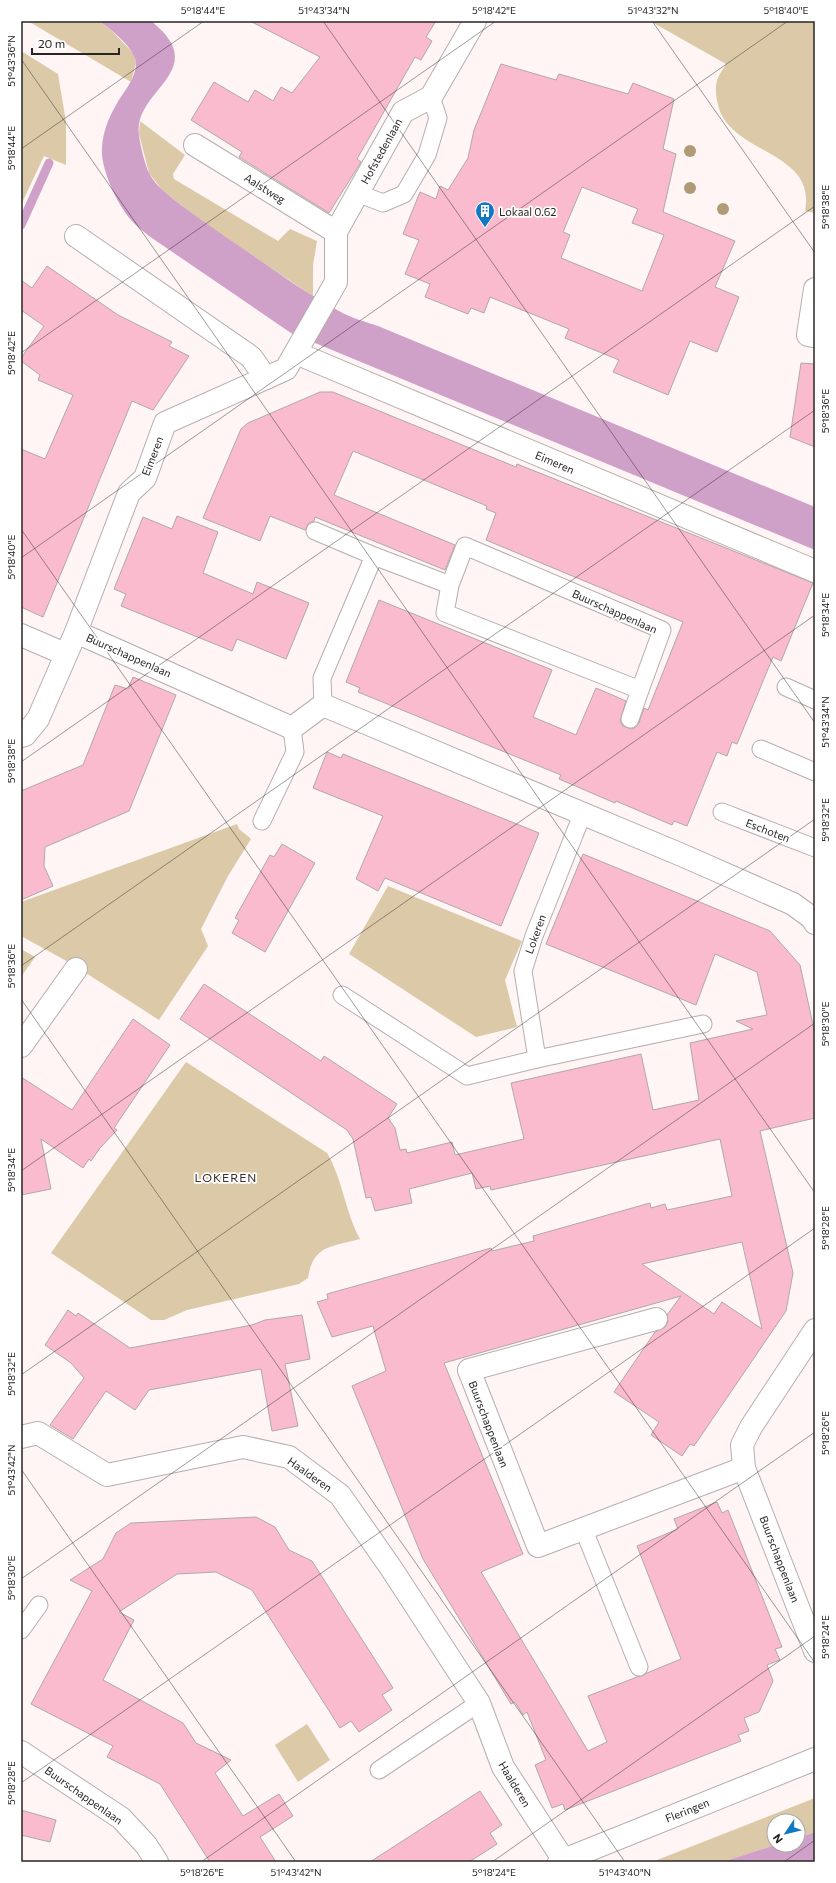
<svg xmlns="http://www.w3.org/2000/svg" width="836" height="1883" font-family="Commissioner,sans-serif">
  <rect width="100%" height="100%" fill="#fef5f4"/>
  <g fill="#dbc9a8">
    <polygon points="28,21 99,21 111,30 133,53 136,63 131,82"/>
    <path d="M650,21H815V213L805,211C817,150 730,155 718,105C716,97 715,88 717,80C719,75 723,69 726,64Z"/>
    <polygon points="21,51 58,74 66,122 66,165 44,156 21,205"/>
    <polygon points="140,121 185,155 173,174 174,179 278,241 290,229 317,241 313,265 313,296 207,225 162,190 149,173 139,134"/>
    <polygon points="237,824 239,829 251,839 228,876 201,929 208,946 159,1020 72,964 21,936 21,902"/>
    <polygon points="388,886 522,941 505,980 517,1027 476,1037 349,954"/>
    <polygon points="21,949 35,957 21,977"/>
    <path d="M186,1062L327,1153C343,1180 345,1212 360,1239C331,1247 313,1245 308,1278L299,1284L187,1310L164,1320H151L51,1253Z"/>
    <polygon points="307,1724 330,1760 298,1782 275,1745"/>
    <polygon points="815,1798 815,1832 798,1838 798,1821 774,1821 775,1845 722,1862 652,1862"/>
  </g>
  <g fill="#cfa0c8">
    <path d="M99,21H151C214,71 132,90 139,135C140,145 145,165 149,173C156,187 170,196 181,205C206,224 232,241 258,259C284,277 311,296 339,311C351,318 366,322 378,326L815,507V550L291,333L149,236C143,231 136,226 131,220C117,204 100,168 102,147C103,133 108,119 115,107C122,93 135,81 136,64C136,49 111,29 99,21Z"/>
    <polygon points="815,1832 815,1862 722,1862 775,1845 798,1845 798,1838"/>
  </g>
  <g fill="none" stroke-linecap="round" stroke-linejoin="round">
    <polyline stroke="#cfa0c8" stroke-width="9" points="21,225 49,163"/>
  </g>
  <g fill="#fbbbcf" stroke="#b0a8aa" fill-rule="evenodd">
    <polygon points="250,21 436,21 426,37 432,41 421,60 415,57 357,159 361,162 329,213 239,157 242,152 191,120 214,82 248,102 255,90 273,101 281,87 292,93 320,57"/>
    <path d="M501,64L556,80L559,74L628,94L633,83L674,99L663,149L676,154L663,212L735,241L715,287L739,297L717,352L690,341L668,395L613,372L619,360L565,338L569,329L490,297L484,313L471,308L468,314L425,297L430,284L405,274L419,240L403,234L420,192L436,199L440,186L448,190L468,158L474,130ZM582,187L638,209L632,223L664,235L642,291L561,258L570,235L563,232Z"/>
    <polygon points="47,266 118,315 172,342 169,346 189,356 153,410 132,401 43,617 21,607 21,449 45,459 73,395 38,380 40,375 21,361 21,358 44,326 21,310 21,280 32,288"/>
    <polygon points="801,363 815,364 815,447 790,437"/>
    <polygon points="320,392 333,392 516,467 517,464 552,478 813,583 781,661 773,657 737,744 732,742 727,756 717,752 687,826 674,821 672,825 616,801 615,803 559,779 561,775 358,692 360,688 346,682 379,600 552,670 533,717 576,735 596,688 626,701 620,721 623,726 632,729 636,727 639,723 644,708 648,710 683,622 486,540 496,513 486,509 487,506 353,451 334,495 455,545 445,570 315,517 314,521 309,523 305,530 270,516 260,541 203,518 241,429 248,423"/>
    <polygon points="177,516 218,532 203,573 253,594 257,582 309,603 286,659 237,639 232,651 121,606 126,594 114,589 143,517 172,529"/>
    <polygon points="133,677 176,695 129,811 45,847 44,866 53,886 21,900 21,791 83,765 115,685 128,689"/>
    <polygon points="327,752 341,758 343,754 539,833 501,926 385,878 378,891 356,879 383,816 313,788"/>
    <polygon points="282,844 315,863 265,952 232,933 239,920 235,918 270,855 274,857"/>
    <path d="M583,854L770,931L800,965L815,1034V1118L760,1131L793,1273L786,1311L694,1446L690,1444L682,1456L651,1435L659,1422L614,1392L655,1332L665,1327L668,1322L667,1315L681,1296L444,1363L523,1554L481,1572L588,1751L607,1742L588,1696L637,1677L642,1676L647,1673L681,1659L637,1546L678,1529L674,1519L717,1502L722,1513L728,1510L782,1647L775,1649L780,1660L767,1665L773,1681L759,1712L744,1718L749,1731L738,1735L741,1741L565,1810L563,1804L552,1808L535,1765L546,1760L527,1712L523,1715L515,1702L511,1704L423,1559L352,1386L386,1371L373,1326L332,1337L317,1302L328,1299L327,1294L491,1248L492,1251L534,1241L533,1236L650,1203L651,1208L665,1204L667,1210L732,1196L720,1139L491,1190L490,1186L476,1189L472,1173L409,1189L412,1203L375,1211L371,1197L366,1198L353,1139L347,1130L180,1019L204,984L321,1061L324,1056L397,1104L388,1118L395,1128L400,1150L406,1149L407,1153L452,1142L455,1155L524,1139L511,1083L641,1054L653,1110L699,1100L690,1043L753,1029L736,1021L767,1015L757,972L715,954L696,1005L546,944ZM742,1242L762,1329L722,1302L714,1314L642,1264Z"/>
    <polygon points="133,1019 170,1045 114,1128 117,1130 100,1148 91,1161 89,1159 83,1168 41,1139 51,1189 21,1195 21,1077 72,1110"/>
    <polygon points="68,1310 76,1316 78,1313 130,1348 252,1325 265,1320 302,1315 310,1359 285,1364 298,1426 272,1431 261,1369 149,1390 135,1410 106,1391 73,1439 50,1425 84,1378 71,1363 45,1345"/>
    <polygon points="256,1517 275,1527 289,1550 312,1561 393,1688 382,1695 392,1710 359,1732 351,1721 340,1728 252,1590 216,1572 177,1574 119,1612 134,1620 103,1680 183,1723 196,1743 231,1760 215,1773 243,1816 279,1794 293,1816 260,1837 276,1862 210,1862 160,1784 107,1757 113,1746 31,1704 92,1591 70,1580 103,1559 116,1533 131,1523"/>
    <polygon points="480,1791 502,1825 490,1833 497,1844 469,1862 370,1862"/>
    <polygon points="21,1810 56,1820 50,1842 21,1835"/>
  </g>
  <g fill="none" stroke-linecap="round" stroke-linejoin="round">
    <defs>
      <g id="lane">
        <polyline points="357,193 383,203 404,194 427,155 438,118 431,97"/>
        <polyline points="315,531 374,556"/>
        <polyline points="786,687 815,700"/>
        <polyline points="323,705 322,678 374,556 450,585 465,546 662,630 640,690 445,613 450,585"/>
        <polyline points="630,719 640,690"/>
        <polyline points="761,749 815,772"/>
        <polyline points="722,812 815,848"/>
        <polyline points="262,821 295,752 292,728"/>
        <polyline points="342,995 467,1076 537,1059 703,1024"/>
        <polyline points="537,1059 523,971 534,936 582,815"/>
        <polyline points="583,1528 639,1667"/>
        <polyline points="21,1630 39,1605"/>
        <polyline points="379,1770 479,1703"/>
      </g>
      <g id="street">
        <polyline points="195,145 336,232"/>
        <polyline points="76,236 251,357 266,378"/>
        <polyline points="815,289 808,335 815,336"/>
        <polyline points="296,353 815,571"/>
        <polyline points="76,632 292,728 323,705 684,856 793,904 812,918 815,923"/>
        <polyline points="21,635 65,654"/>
        <polyline points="21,736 25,735 38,719 76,632 129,493 145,478 165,423 286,369 336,282 336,232 403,112 431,97 475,21"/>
        <polyline points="21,1046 76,969"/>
        <polyline points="656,1319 469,1370 538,1546 744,1468"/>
        <polyline points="815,1330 751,1427 742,1445 744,1468 815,1651"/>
        <polyline points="21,1437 38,1433 107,1475 243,1447 289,1457 340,1495 391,1568 479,1703 503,1767 563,1859"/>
        <polyline points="21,1752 121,1818 146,1845 157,1862"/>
        <polyline points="559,1862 815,1759"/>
      </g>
    </defs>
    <use href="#lane" stroke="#b6aead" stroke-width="19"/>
    <use href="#street" stroke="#b6aead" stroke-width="24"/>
    <use href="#lane" stroke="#fff" stroke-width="17"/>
    <use href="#street" stroke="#fff" stroke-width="22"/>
  </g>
  <g fill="#af9b77">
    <circle cx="690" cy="151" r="6"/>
    <circle cx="690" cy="188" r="6"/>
    <circle cx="723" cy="209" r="6"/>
  </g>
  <path fill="none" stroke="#282525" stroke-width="1" stroke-opacity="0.45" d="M323,21L815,723M652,21L815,253M21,59L815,1193M21,149L204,21M21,353L496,21M21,529L815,1663M21,558L788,21M21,762L815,206M21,966L815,410M21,999L625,1862M21,1171L815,615M21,1375L815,819M21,1469L296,1862M21,1579L815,1023M21,1783L815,1228M201,1862L815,1432M492,1862L815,1636M784,1862L815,1840"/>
  <defs>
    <symbol id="building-pin" viewBox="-11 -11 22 30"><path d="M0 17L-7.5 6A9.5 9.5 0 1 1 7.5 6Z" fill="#1179c4" stroke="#fff"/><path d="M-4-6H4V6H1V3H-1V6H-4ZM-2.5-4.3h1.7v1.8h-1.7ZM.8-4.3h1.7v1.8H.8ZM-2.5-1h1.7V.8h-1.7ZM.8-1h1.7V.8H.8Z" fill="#fff"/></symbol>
  </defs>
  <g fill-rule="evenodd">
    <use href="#building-pin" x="474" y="200" width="22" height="30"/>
  </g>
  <g text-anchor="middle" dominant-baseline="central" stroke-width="3.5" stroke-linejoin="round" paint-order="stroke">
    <g font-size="11" fill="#282525" stroke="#fff">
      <text transform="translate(381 151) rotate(-61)">Hofstedenlaan</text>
      <text transform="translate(265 188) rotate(32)">Aalstweg</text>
      <text transform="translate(152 456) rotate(-69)">Eimeren</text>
      <text transform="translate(555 462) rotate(23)">Eimeren</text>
      <text transform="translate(615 611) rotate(24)">Buurschappenlaan</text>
      <text transform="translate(129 655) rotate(24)">Buurschappenlaan</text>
      <text transform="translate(768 830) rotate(21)">Eschoten</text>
      <text transform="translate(535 934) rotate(-70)">Lokeren</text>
      <text transform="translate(489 1424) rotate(69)">Buurschappenlaan</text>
      <text transform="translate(310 1474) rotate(35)">Haalderen</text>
      <text transform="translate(780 1559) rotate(69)">Buurschappenlaan</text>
      <text transform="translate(515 1784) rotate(59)">Haalderen</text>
      <text transform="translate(84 1795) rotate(35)">Buurschappenlaan</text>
      <text transform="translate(687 1810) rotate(-22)">Fleringen</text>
    </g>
    <g font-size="11" fill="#282525" stroke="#fff" text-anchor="start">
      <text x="499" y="211">Lokaal 0.62</text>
    </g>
    <g font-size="12" letter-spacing="1" fill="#373130" stroke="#fff">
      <text x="226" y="1177">LOKEREN</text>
    </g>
  </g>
  <rect width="836" height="1883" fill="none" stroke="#ffffff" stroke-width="44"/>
  <g transform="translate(786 1833) rotate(235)"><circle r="19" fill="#ffffff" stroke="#a9a8a8"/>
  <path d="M0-3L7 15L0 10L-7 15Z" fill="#1179c4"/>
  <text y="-6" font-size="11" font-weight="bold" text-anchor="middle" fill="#282525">N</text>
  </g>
  <path d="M32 48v6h87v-6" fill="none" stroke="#282525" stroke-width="2"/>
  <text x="38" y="48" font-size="12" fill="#282525" stroke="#ffffff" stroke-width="3" paint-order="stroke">20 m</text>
  <rect x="22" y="22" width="792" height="1839" fill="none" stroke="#282525" stroke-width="1.5"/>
  <g font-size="10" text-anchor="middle" fill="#282525">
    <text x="203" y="14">5°18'44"E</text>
    <text x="324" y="14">51°43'34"N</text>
    <text x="494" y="14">5°18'42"E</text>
    <text x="653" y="14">51°43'32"N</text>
    <text x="786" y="14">5°18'40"E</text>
    <text transform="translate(11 61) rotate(-90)" y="4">51°43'36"N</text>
    <text transform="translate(11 148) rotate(-90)" y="4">5°18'44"E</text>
    <text transform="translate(825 207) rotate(-90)" y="4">5°18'38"E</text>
    <text transform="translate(11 353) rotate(-90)" y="4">5°18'42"E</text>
    <text transform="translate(825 411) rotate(-90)" y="4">5°18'36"E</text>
    <text transform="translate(11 557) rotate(-90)" y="4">5°18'40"E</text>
    <text transform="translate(825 615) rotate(-90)" y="4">5°18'34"E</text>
    <text transform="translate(825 722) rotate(-90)" y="4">51°43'34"N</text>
    <text transform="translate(11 761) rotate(-90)" y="4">5°18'38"E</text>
    <text transform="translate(825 820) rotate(-90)" y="4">5°18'32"E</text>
    <text transform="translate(11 966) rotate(-90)" y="4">5°18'36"E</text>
    <text transform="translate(825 1024) rotate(-90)" y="4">5°18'30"E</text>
    <text transform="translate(11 1170) rotate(-90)" y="4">5°18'34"E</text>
    <text transform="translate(825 1228) rotate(-90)" y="4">5°18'28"E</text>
    <text transform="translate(11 1374) rotate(-90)" y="4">5°18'32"E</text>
    <text transform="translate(825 1433) rotate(-90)" y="4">5°18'26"E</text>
    <text transform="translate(11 1470) rotate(-90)" y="4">51°43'42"N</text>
    <text transform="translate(11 1578) rotate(-90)" y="4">5°18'30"E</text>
    <text transform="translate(825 1637) rotate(-90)" y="4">5°18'24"E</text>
    <text transform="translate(11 1783) rotate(-90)" y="4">5°18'28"E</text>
    <text x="202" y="1876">5°18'26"E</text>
    <text x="296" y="1876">51°43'42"N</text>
    <text x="494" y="1876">5°18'24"E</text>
    <text x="625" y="1876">51°43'40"N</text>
  </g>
</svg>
